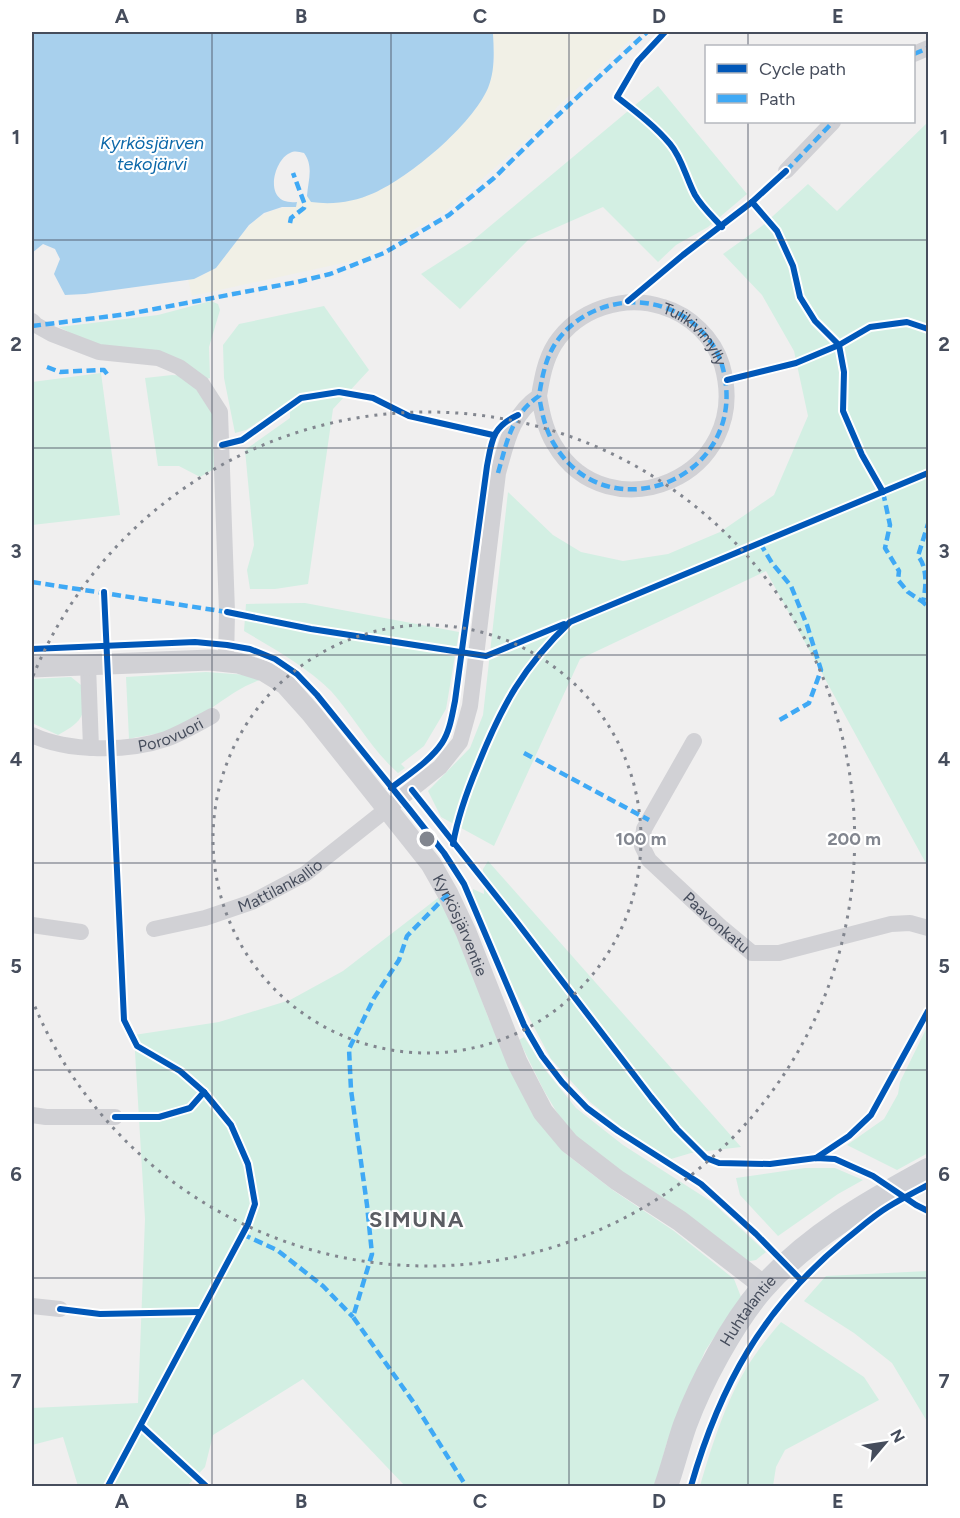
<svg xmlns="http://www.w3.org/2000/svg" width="960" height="1518" font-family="Figtree,sans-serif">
  <rect width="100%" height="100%" fill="#f0efef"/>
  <g fill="#d3efe3">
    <polygon points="658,86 747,194 708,227 676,245 658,262 603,207 528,240 460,309 421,274 471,242"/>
    <polygon points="928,122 928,867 766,571 580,659 494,846 441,817 428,791 470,748 483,715 508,492 553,535 581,552 623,561 668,554 720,532 774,495 808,416 794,351 762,295 723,254 762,226 808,184 837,211"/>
    <polygon points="211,301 218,304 220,310 209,347 210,378 207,379 80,338 59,327 158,315"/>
    <polygon points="324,306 369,370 333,409 308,584 275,589 250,589 247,570 254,545 245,450 290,418 290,401 246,430 235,433 224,378 223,345 239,324"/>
    <polygon points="101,373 120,515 32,525 32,382"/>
    <polygon points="172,375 185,376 193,384 209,406 216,424 214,469 200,477 179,466 158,466 145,378"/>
    <path d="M305,603L459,632L446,709L424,746L401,764L405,768L398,773C370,748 355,718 331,691C306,666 274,649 244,631L246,604Z"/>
    <path d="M206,672L248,675L260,680C230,690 208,715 179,727C164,734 145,735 129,739L126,677Z"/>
    <path d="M71,677L81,685C86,715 85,720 58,735L32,723V679Z"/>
    <polygon points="488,861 741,1147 691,1153 671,1159 630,1134 590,1102 551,1059 509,980 473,895 473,889 484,894 483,869"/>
    <polygon points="443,894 488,1017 531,1111 566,1154 614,1191 674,1231 734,1279 741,1297 705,1351 667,1442 655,1486 405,1486 303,1379 213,1435 205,1467 187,1486 78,1486 63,1437 32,1445 32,1408 138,1403 145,1219 134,1035 219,1022 290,1000 343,971"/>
    <polygon points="928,1025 928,1153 897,1170 847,1145 884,1119 898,1094 900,1082"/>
    <polygon points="524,1037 546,1071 576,1108 623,1145 712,1202 766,1252 756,1260 745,1262 602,1159 577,1137 559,1116 543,1089 519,1040"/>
    <polygon points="805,1168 835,1168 863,1180 838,1194 778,1236 740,1195 736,1178"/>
    <polygon points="928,1271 928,1423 892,1363 854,1333 804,1301 826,1276"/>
    <path d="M781,1322L864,1377L879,1400L785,1450L776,1467L773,1486H700C713,1442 728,1393 755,1355C763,1343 772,1333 781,1322Z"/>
  </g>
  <path fill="#f1f0e6" d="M495,32H639L558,106L540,128L447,210L366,258L192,296L188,279C238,273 232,207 296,207L297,202L307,196L311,202L374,193L408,173L441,146L474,111L494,62L493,34Z"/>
  <path fill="#a8d0ed" d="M32,32H491L493,34C494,52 495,71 488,88C472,125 410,177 374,193C354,202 333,205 311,202L307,196C308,180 314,167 304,153C299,152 295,150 290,153C274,159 261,206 297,202L296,207H282L264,213L249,225L216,268L194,279L85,294L65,295L54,274L60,259L55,249L43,244L32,253Z"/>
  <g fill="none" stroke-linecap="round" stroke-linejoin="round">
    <g stroke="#d1d1d5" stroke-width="16">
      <polyline points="914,54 928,48"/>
      <polyline points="786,171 833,122"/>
      <polyline points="32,321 36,325 52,334 99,352 158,358 179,367 202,384 220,412 227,612 226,662"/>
      <polyline points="88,665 91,748"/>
      <path id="s1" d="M32,735C68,752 128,752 166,739C182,733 197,724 212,716"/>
      <path id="s2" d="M694,741L644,829L642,846L649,860L722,928L752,953H779L891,924L910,923L928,928"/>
      <polyline points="32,925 81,932"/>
      <path id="s3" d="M154,929L205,918L252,902L305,874L440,767L460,742L470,706L498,473C507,442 511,415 539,396C542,378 545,360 555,344C578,309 624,294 663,307C690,315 714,338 722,365C754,477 608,536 554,444C545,429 542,413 539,396"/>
      <polyline points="32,1115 46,1117 115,1117"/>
      <polyline points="32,1306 60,1309"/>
    </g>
    <path stroke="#d1d1d5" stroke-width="21" id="s4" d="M32,667L210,660L238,663L264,671L285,684L311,713L431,864L448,894L466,932L517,1062L543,1112L569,1143L617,1180L680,1221L764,1286"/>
    <path stroke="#cfd0d5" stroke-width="24" id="s5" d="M666,1486C673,1466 678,1445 685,1425C701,1382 732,1324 762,1289C807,1237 869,1202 928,1170"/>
    <g stroke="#3fa9f5" stroke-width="4.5" stroke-dasharray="9 4.5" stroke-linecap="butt">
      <polyline points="914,54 928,48"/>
      <polyline points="786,171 833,122"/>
      <polyline points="290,223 291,218 304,208 305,205 293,173"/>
      <polyline points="32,326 128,314 297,282 330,274 384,253 449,215 494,178 556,117 647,32"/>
      <polyline points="47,367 60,372 99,370 104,370 107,374"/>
      <path id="s6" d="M498,473C507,442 511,415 539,396C542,378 545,360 555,344C578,309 624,294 663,307C690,315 714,338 722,365C754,477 608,536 554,444C545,429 542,413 539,396"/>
      <polyline points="883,492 890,525 885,548 899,571 898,580 908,592 923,602"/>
      <polyline points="760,543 772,563 791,586 807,625 821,670 809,703 778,721"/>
      <polyline points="32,582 227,612"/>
      <path d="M926,605L923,602C926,588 928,568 918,556L928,524"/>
      <polyline points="524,753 649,820"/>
      <polyline points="448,894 407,936 399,960 374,998 349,1049 351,1090 367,1205 372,1254 353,1317 414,1403 466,1486"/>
      <polyline points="242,1234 277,1250 323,1286 353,1317"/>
    </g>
    <defs>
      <g id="cycleway">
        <path d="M665,32L638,61L617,97C635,111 655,126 670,144C682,158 686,178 695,195C702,207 713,217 722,227"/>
        <polyline points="752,202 777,231 793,266 800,297 815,321 839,345 844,372 843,411 862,455 883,492"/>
        <polyline points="628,301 683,255 752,202 786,171"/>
        <polyline points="727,380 796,363 839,345 870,327 907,322 928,329"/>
        <polyline points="222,445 242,440 301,398 339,392 373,398 409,416 493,435"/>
        <polyline points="104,592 124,1020 137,1046 180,1071 204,1092 231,1125 248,1164 255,1204 248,1224 108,1486"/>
        <polyline points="227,612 311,629 486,656 564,624"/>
        <polyline points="32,649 195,642 227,645 250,649 275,659 297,674 317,695 410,810 444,853 464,884 524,1025 542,1056 562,1082 587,1108 618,1131 701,1184 756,1234 801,1280"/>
        <path d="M391,788C409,774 430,761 442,743C450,731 452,715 455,701L487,466C492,440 492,427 518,415"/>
        <polyline points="412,790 516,921 651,1097 677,1129 706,1158 719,1163 770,1164 816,1158 835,1159 873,1176 916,1205 928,1211"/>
        <path d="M453,844C458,815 467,791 478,765C502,705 523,667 570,622L928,473"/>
        <polyline points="115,1117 159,1117 190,1108 204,1092"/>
        <polyline points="816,1158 849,1136 871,1115 928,1011"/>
        <polyline points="60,1309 100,1314 200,1312"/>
        <polyline points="141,1426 206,1486"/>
        <path d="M691,1486C720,1385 763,1308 845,1240C859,1229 873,1216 888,1207C901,1199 915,1192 928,1185"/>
      </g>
    </defs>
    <use href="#cycleway" stroke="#fff" stroke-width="10"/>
    <use href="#cycleway" stroke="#0057b8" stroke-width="6"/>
  </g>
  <path fill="none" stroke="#464d5c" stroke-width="1.5" stroke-opacity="0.55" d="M212,32V1486M391,32V1486M569,32V1486M748,32V46M748,122V1486M32,240H928M32,448H928M32,655H928M32,863H928M32,1070H928M32,1278H928"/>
  <g fill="none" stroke="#82868f" stroke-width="3" stroke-dasharray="3 6">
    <circle cx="427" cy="839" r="214"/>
    <path d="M33 676A427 427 0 1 1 33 1002"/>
  </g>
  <g text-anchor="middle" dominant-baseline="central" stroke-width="4.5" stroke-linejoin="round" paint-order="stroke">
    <g font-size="16" fill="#464d5c" stroke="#fff">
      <text stroke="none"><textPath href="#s6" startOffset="310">Tulikivimylly</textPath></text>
      <text stroke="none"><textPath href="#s1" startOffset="142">Porovuori</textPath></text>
      <text stroke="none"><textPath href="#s3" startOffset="134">Mattilankallio</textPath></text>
      <text stroke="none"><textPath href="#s2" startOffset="226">Paavonkatu</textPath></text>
      <text stroke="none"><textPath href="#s4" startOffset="558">Kyrkösjärventie</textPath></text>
      <text stroke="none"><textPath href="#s5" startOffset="195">Huhtalantie</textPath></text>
    </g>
    <g font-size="18" font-style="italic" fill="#0c68a9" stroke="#fff">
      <text x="152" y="143">Kyrkösjärven<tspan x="152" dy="21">tekojärvi</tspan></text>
    </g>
    <g font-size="22" font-weight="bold" letter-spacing="1.5" fill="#5b5d63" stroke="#fff">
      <text x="417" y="1219">SIMUNA</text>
    </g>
  </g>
  <circle cx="427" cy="839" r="9" fill="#82868f" stroke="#fff" stroke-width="3"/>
  <g font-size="18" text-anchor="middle" font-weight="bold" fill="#82868f" stroke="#fff" stroke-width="4.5" stroke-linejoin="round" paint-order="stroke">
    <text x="641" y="845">100 m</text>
    <text x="854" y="845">200 m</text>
  </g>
  <rect width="960" height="1518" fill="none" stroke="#ffffff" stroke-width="66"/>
  <rect x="705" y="45" width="210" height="78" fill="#ffffff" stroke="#b5b8be" stroke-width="1.5"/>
  <rect x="717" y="64" width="30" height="9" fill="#0057b8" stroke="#b5b8be" stroke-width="1.5"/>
  <text x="759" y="75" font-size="18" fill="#464d5c">Cycle path</text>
  <rect x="717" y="94" width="30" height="9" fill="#3fa9f5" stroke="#b5b8be" stroke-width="1.5"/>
  <text x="759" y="105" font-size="18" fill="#464d5c">Path</text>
  <g transform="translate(885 1443) rotate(61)" stroke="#ffffff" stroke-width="4.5" paint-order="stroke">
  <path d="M0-4.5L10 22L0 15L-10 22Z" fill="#464d5c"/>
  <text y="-9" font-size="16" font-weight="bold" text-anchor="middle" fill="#464d5c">N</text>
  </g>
  <rect x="33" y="33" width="894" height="1452" fill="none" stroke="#464d5c" stroke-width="2"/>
  <g font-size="20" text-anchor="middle" font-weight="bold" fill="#464d5c">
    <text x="122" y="23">A</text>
    <text x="301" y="23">B</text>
    <text x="480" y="23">C</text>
    <text x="659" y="23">D</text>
    <text x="838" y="23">E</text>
    <text x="16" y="144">1</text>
    <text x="944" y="144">1</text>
    <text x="16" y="351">2</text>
    <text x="944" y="351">2</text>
    <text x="16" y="558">3</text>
    <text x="944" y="558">3</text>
    <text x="16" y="766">4</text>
    <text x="944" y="766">4</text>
    <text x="16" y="973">5</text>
    <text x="944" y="973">5</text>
    <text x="16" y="1181">6</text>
    <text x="944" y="1181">6</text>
    <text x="16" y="1388">7</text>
    <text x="944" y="1388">7</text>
    <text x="122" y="1508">A</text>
    <text x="301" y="1508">B</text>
    <text x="480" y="1508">C</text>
    <text x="659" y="1508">D</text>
    <text x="838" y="1508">E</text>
  </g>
</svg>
